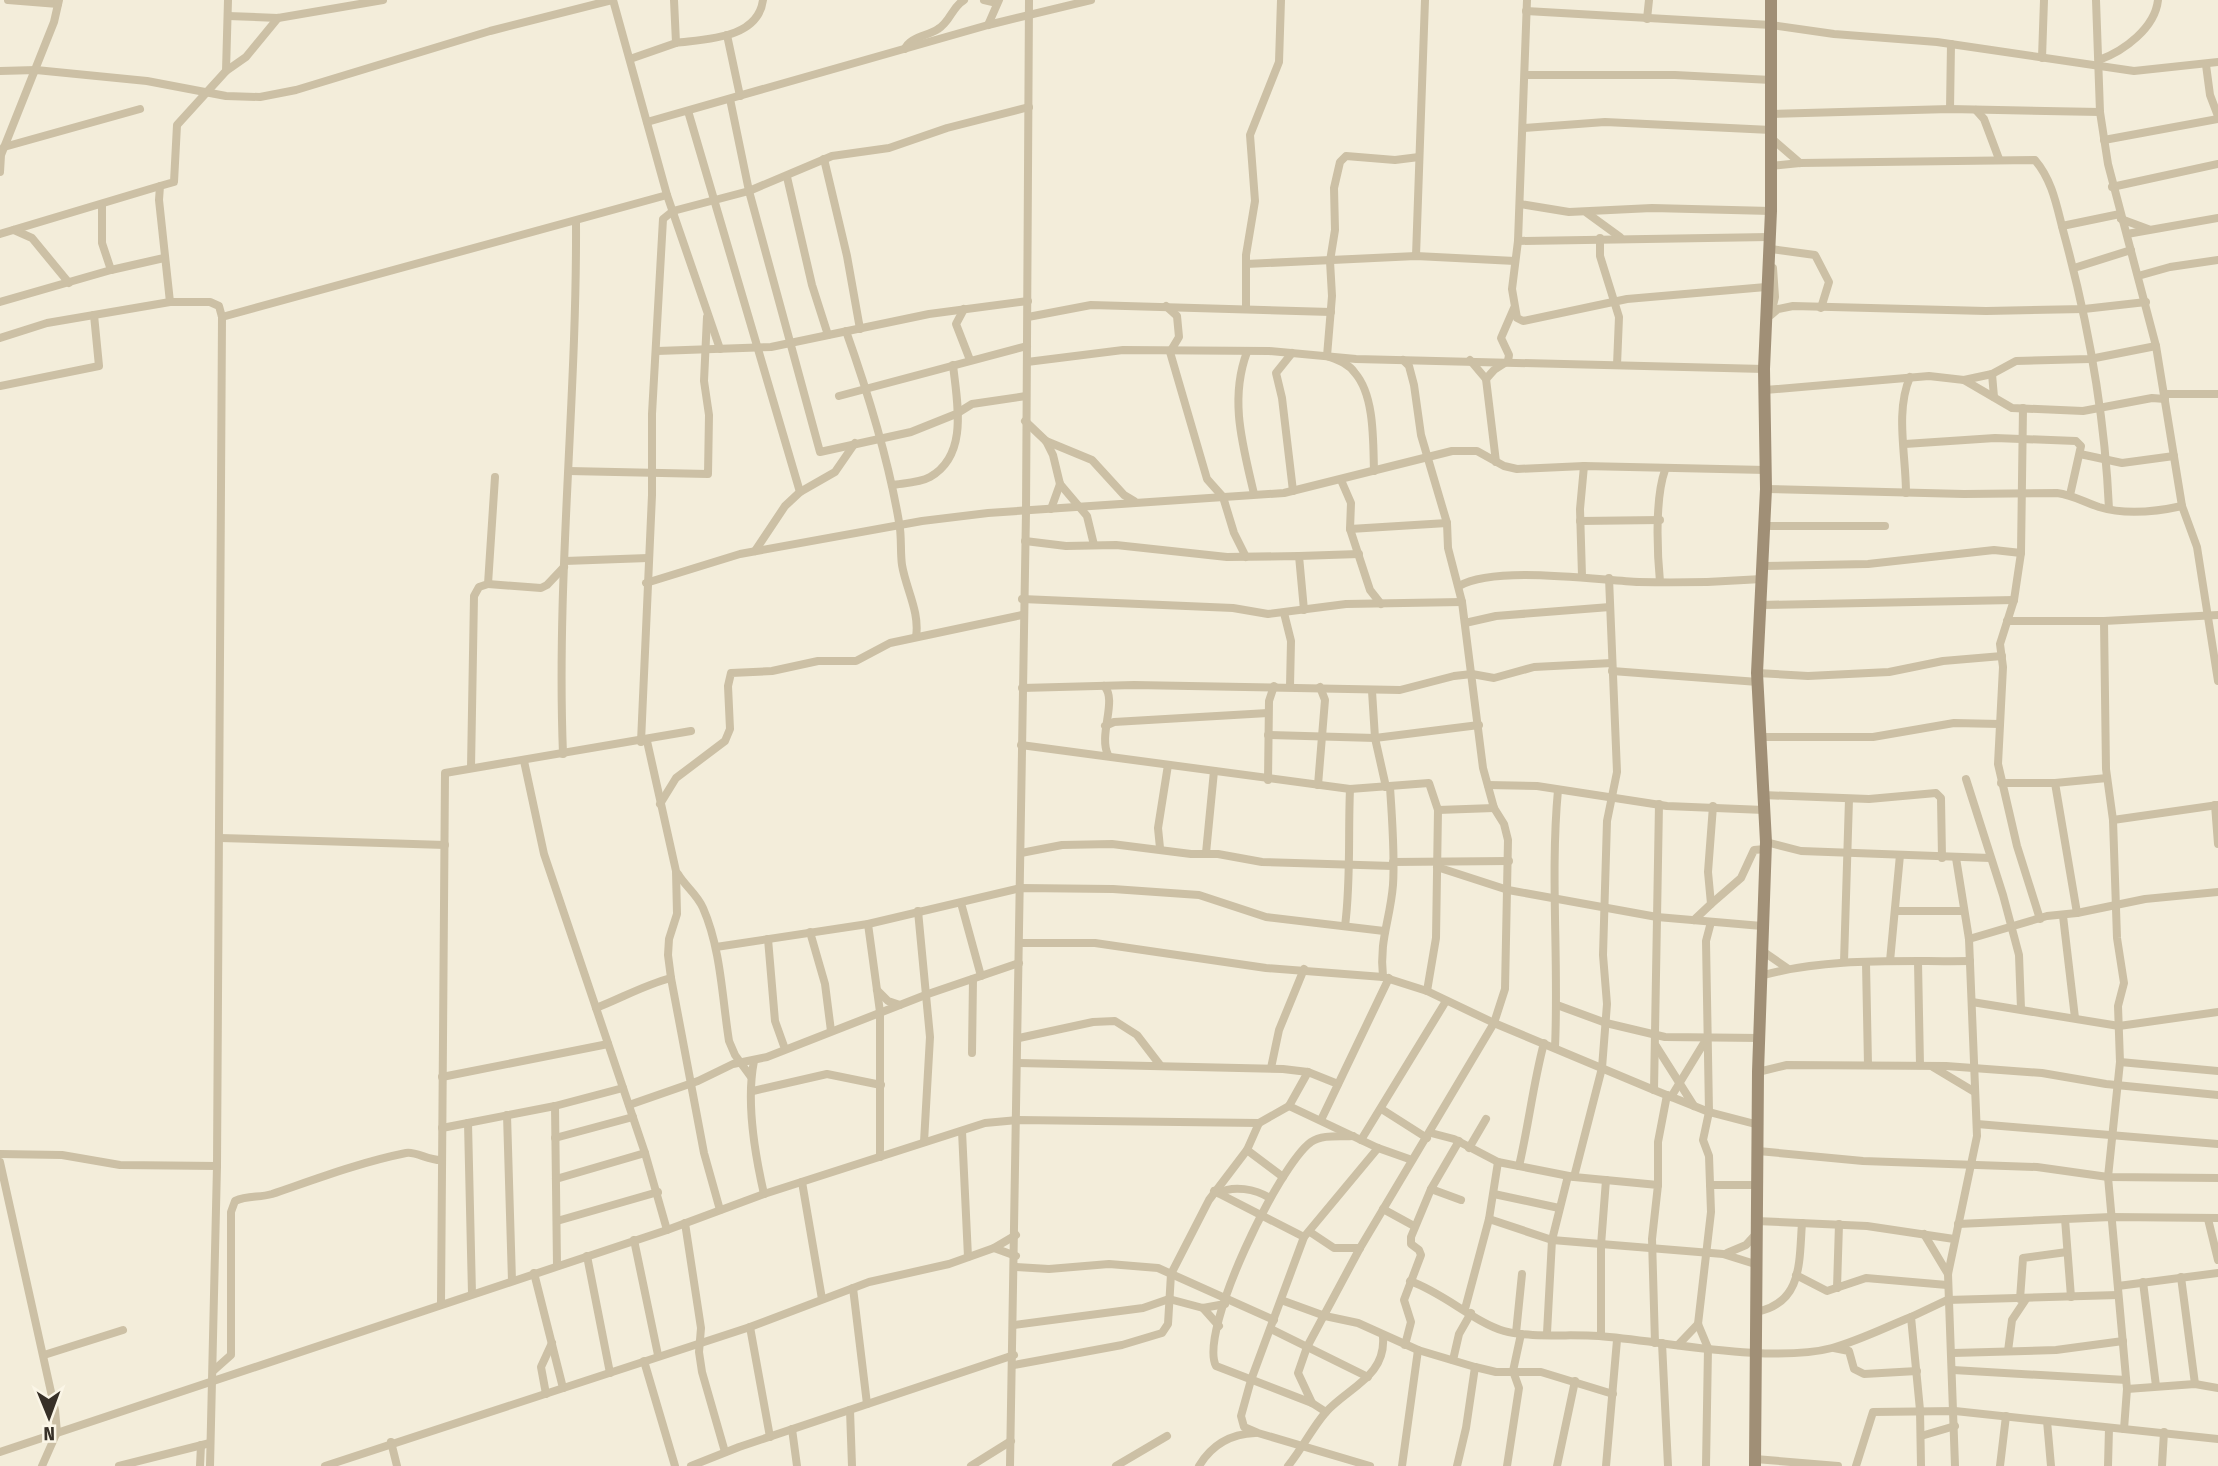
<svg xmlns="http://www.w3.org/2000/svg" width="2218" height="1466" font-family="'Fira Sans Condensed',sans-serif">
  <rect width="100%" height="100%" fill="#f3edda"/>
  <g fill="none" stroke-linecap="round" stroke-linejoin="round">
    <g stroke="#ccc0a5" stroke-width="8">
      <polyline points="8,0 58,4"/>
      <polyline points="984,0 997,3"/>
      <polyline points="1527,0 1518,241 1512,289 1517,318 1523,321 1627,299 1766,287"/>
      <polyline points="2096,0 2100,112 2108,164 2156,346 2182,506 2197,547 2218,681"/>
      <polyline points="1526,11 1771,25 1834,34 1937,42 2134,71 2218,62"/>
      <polyline points="228,16 278,18 383,0"/>
      <polyline points="1647,19 1649,0"/>
      <polyline points="988,25 999,0"/>
      <polyline points="727,35 740,96"/>
      <path d="M676,43C706,39 758,39 763,0"/>
      <path d="M905,49C909,37 928,36 938,29C951,21 951,8 964,0"/>
      <polyline points="2042,58 2044,0"/>
      <polyline points="630,59 676,43 674,0"/>
      <path d="M2099,60C2124,51 2155,28 2158,0"/>
      <polyline points="2206,65 2210,95 2218,116"/>
      <polyline points="0,71 36,70 147,81 226,96 260,97 296,90 490,31 612,0"/>
      <polyline points="226,71 246,57 278,18"/>
      <polyline points="1525,75 1675,75 1771,80"/>
      <polyline points="730,99 749,191 820,452 911,432 956,414 972,404 1026,396"/>
      <polyline points="1950,109 1951,44"/>
      <polyline points="1976,110 1984,119 1999,159"/>
      <polyline points="688,111 800,492"/>
      <polyline points="1771,114 1950,109 2100,112"/>
      <polyline points="647,122 988,25 1091,0"/>
      <polyline points="1524,128 1605,122 1771,130"/>
      <polyline points="1771,138 1800,163"/>
      <polyline points="2104,140 2218,119"/>
      <polyline points="4,147 140,109"/>
      <polyline points="824,159 847,256 860,329"/>
      <path d="M1771,166L1800,163L2035,160C2053,181 2057,208 2064,234C2088,322 2105,418 2109,509"/>
      <polyline points="0,172 1,155 54,22 59,0"/>
      <polyline points="787,177 812,285 828,335"/>
      <polyline points="2112,187 2218,164"/>
      <polyline points="667,195 720,349"/>
      <polyline points="1520,204 1569,212 1652,208 1771,211"/>
      <polyline points="102,205 102,243 111,270"/>
      <polyline points="1587,213 1620,237"/>
      <polyline points="2121,219 2148,229"/>
      <polyline points="2062,226 2120,214"/>
      <polyline points="14,230 32,238 69,283"/>
      <polyline points="0,234 160,186"/>
      <polyline points="2127,234 2218,218"/>
      <polyline points="1600,238 1600,256 1619,317 1617,365"/>
      <polyline points="1518,241 1769,237"/>
      <polyline points="1771,249 1815,255 1829,282 1821,308"/>
      <polyline points="1416,256 1425,0"/>
      <polyline points="1246,264 1416,256 1515,261"/>
      <polyline points="2074,268 2131,250"/>
      <polyline points="2138,276 2170,267 2218,260"/>
      <polyline points="0,302 111,270 164,258"/>
      <polyline points="1166,306 1177,316 1179,337 1170,352 1207,479 1223,497 1234,533 1246,557"/>
      <polyline points="964,309 956,324 970,360"/>
      <polyline points="1246,309 1246,255 1255,201 1250,135 1279,62 1281,0"/>
      <polyline points="1771,314 1775,297 1773,268"/>
      <polyline points="1771,315 1778,309 1793,306 1986,311 2084,309 2146,302"/>
      <polyline points="222,317 667,195 613,0"/>
      <polyline points="1028,317 1091,305 1331,312"/>
      <path d="M846,331C868,393 888,457 899,522C902,536 900,551 902,565C906,589 920,612 916,637"/>
      <polyline points="0,338 47,323 170,302"/>
      <polyline points="657,351 771,347 929,314 1028,301"/>
      <path d="M1247,352C1229,400 1243,446 1254,494"/>
      <polyline points="1292,353 1276,373 1282,398 1293,491"/>
      <polyline points="1470,360 1486,379 1496,462"/>
      <polyline points="1027,362 1123,350 1269,351 1356,359 1764,369"/>
      <polyline points="1992,374 1994,397"/>
      <polyline points="1486,379 1494,370 1508,361 1509,355 1501,338 1514,308"/>
      <polyline points="1964,380 1992,374 2016,361 2090,359 2156,346"/>
      <polyline points="0,386 99,366 94,315"/>
      <polyline points="1765,390 1929,376 1964,380 2012,408 2083,411 2152,398 2165,399"/>
      <polyline points="2164,394 2218,394"/>
      <polyline points="839,396 1027,346"/>
      <polyline points="2023,408 2021,553 2014,600 2000,644 2003,667 1998,764 2017,846 2040,919"/>
      <polyline points="1025,421 1046,441 1053,455 1060,484 1087,516 1094,545"/>
      <polyline points="1046,441 1092,460 1124,495 1134,501"/>
      <polyline points="1905,444 1995,438 2076,441 2081,446 2070,495"/>
      <polyline points="2080,454 2122,463 2174,456"/>
      <polyline points="569,471 708,474 709,415 704,381 707,317"/>
      <path d="M1374,471C1373,443 1375,396 1355,373C1348,363 1337,360 1327,356L1332,296L1330,261L1335,230L1334,188L1340,162L1346,156L1395,160L1419,157"/>
      <polyline points="1341,480 1351,503 1350,529 1370,590 1381,604"/>
      <path d="M892,485C904,483 919,483 930,477C969,455 957,402 953,365"/>
      <path d="M1766,489L1964,494L2057,493C2073,495 2084,502 2099,507C2125,515 2155,512 2182,506"/>
      <path d="M1906,493C1906,455 1895,412 1910,377"/>
      <polyline points="1051,509 1060,484"/>
      <polyline points="1580,521 1660,520"/>
      <polyline points="1764,526 1885,526"/>
      <polyline points="1350,529 1447,523"/>
      <polyline points="1025,541 1066,546 1116,545 1227,557 1299,556 1304,610"/>
      <polyline points="755,551 785,506 800,492 835,472 855,443"/>
      <polyline points="1299,556 1359,554"/>
      <polyline points="565,561 648,558"/>
      <polyline points="1763,566 1868,564 1994,550 2021,553"/>
      <polyline points="1582,576 1580,509 1584,466"/>
      <path d="M1660,582C1657,551 1655,498 1665,470"/>
      <polyline points="646,583 740,554 922,521 988,513 1284,493 1452,451 1477,451 1504,466 1517,469 1584,466 1766,470"/>
      <polyline points="488,584 541,588 547,585 564,567"/>
      <path d="M1459,586C1495,565 1596,580 1639,582C1680,583 1721,582 1762,579"/>
      <polyline points="1022,599 1233,608 1268,614 1346,604 1462,602"/>
      <polyline points="1761,605 2014,600"/>
      <polyline points="1284,613 1291,641 1290,686"/>
      <polyline points="2007,621 2104,621 2218,615"/>
      <polyline points="2104,621 2106,769 2113,820 2117,938 2124,983 2118,1006 2120,1062 2108,1177 2127,1389 2124,1429"/>
      <polyline points="1465,623 1496,616 1610,607"/>
      <polyline points="1612,671 1758,682"/>
      <polyline points="1757,673 1808,676 1889,672 1943,661 2002,656"/>
      <path d="M1104,686C1118,700 1098,734 1108,755"/>
      <polyline points="1022,688 1134,685 1400,690 1454,676 1472,674 1494,678 1534,667 1612,663"/>
      <polyline points="1372,691 1375,738 1386,787"/>
      <polyline points="1105,726 1114,722 1268,713"/>
      <polyline points="1268,735 1375,738 1479,725"/>
      <polyline points="1760,737 1873,737 1954,723 2000,724"/>
      <polyline points="647,741 676,871 677,914 669,939 668,955 671,978 704,1153 720,1210"/>
      <polyline points="641,742 652,495 652,414 663,219 673,211 749,191 832,156 889,148 947,128 1029,107"/>
      <polyline points="1021,745 1350,789 1429,783 1438,810 1494,808"/>
      <path d="M563,754C556,577 577,400 576,222"/>
      <polyline points="524,761 544,854 645,1153 667,1230"/>
      <polyline points="471,768 474,596 479,587 488,584 495,477"/>
      <polyline points="1966,779 2003,895 2019,955 2021,1009"/>
      <polyline points="1268,780 1269,701 1274,686"/>
      <polyline points="2001,783 2055,783 2107,778"/>
      <polyline points="2055,783 2077,913"/>
      <polyline points="1318,785 1325,700 1320,687"/>
      <polyline points="1488,785 1537,786 1667,806 1764,810"/>
      <polyline points="1763,795 1869,799 1936,793 1941,798 1942,858"/>
      <polyline points="660,804 676,778 725,741 730,729 728,686 731,673 772,671 818,661 856,661 890,643 1022,615"/>
      <polyline points="2215,805 2218,844"/>
      <polyline points="2113,820 2218,805"/>
      <polyline points="220,838 445,845"/>
      <polyline points="1766,842 1801,851 1990,858"/>
      <polyline points="1160,848 1158,828 1168,765"/>
      <polyline points="1021,853 1062,845 1112,844 1191,854 1218,854 1262,862 1393,866"/>
      <polyline points="1206,853 1214,771"/>
      <polyline points="1393,862 1509,861"/>
      <polyline points="1437,867 1508,890 1657,917 1762,926"/>
      <path d="M678,874C685,886 697,894 703,908C721,949 722,997 729,1041L735,1055L751,1077"/>
      <polyline points="961,903 981,976"/>
      <polyline points="1711,904 1741,878 1754,850 1765,849"/>
      <polyline points="918,911 930,1037 924,1142"/>
      <polyline points="1896,911 1964,911"/>
      <polyline points="2063,916 2075,1018"/>
      <polyline points="1694,920 1711,904 1708,872 1713,806"/>
      <polyline points="868,924 880,1012 880,1157"/>
      <path d="M1345,926C1351,881 1348,835 1350,789"/>
      <polyline points="810,932 825,984 831,1031"/>
      <polyline points="768,939 775,1021 785,1049"/>
      <polyline points="1969,939 2047,916 2077,913 2145,899 2218,892"/>
      <polyline points="1020,943 1095,943 1266,968 1383,977 1427,991 1494,1023 1654,1090 1709,1112 1759,1125"/>
      <polyline points="716,947 868,924 1021,888 1113,889 1199,895 1266,917 1384,931"/>
      <polyline points="1761,950 1787,968"/>
      <polyline points="1890,961 1900,855"/>
      <polyline points="1844,962 1849,799"/>
      <polyline points="1918,962 1920,1065"/>
      <polyline points="1866,963 1868,1065"/>
      <path d="M1760,976C1828,957 1900,962 1970,961"/>
      <path d="M1383,977C1379,940 1390,921 1393,885C1395,853 1392,819 1390,787"/>
      <polyline points="877,990 888,1001 900,1005"/>
      <polyline points="1427,991 1436,938 1438,810"/>
      <polyline points="1972,1002 2119,1026 2218,1012"/>
      <polyline points="1557,1005 1606,1023 1665,1037 1760,1038"/>
      <path d="M596,1008C622,998 644,985 671,978"/>
      <polyline points="1019,1038 1093,1022 1115,1021 1137,1035 1160,1065"/>
      <polyline points="1656,1046 1694,1106"/>
      <path d="M1555,1047C1559,961 1550,875 1558,790"/>
      <polyline points="972,1053 973,979"/>
      <path d="M754,1061C746,1101 755,1155 764,1194"/>
      <polyline points="2120,1062 2218,1071"/>
      <polyline points="1018,1063 1283,1069 1308,1072 1338,1084"/>
      <polyline points="1933,1067 1973,1091"/>
      <polyline points="1271,1068 1279,1030 1304,969"/>
      <polyline points="1758,1072 1787,1065 1946,1066 2042,1073 2106,1084 2218,1095"/>
      <polyline points="442,1077 608,1044"/>
      <polyline points="1654,1090 1659,804"/>
      <polyline points="753,1091 827,1074 881,1085"/>
      <polyline points="1671,1097 1707,1038"/>
      <polyline points="629,1105 698,1081 733,1064 767,1057 928,994 1019,963"/>
      <polyline points="555,1106 557,1266"/>
      <polyline points="1289,1106 1378,1148 1412,1160"/>
      <polyline points="1383,1110 1427,1138"/>
      <polyline points="507,1115 512,1281"/>
      <polyline points="1321,1120 1389,978"/>
      <polyline points="468,1123 472,1294"/>
      <polyline points="1977,1124 2218,1144"/>
      <polyline points="442,1128 555,1106 623,1088"/>
      <polyline points="962,1131 968,1257"/>
      <polyline points="1431,1133 1454,1139 1498,1162 1574,1177 1658,1185 1652,1239 1655,1343"/>
      <polyline points="555,1138 633,1117"/>
      <polyline points="1361,1140 1446,1001"/>
      <polyline points="1469,1148 1486,1119"/>
      <polyline points="1247,1150 1283,1177"/>
      <polyline points="1758,1151 1863,1161 2037,1167 2108,1177 2218,1178"/>
      <polyline points="0,1154 62,1155 120,1165 217,1166"/>
      <polyline points="0,1162 55,1410 57,1432 42,1466"/>
      <path d="M1519,1166C1529,1124 1533,1084 1544,1043"/>
      <polyline points="1574,1177 1602,1068 1607,1004 1603,955 1607,821 1617,772 1609,578"/>
      <polyline points="556,1179 645,1153"/>
      <polyline points="802,1182 822,1299"/>
      <polyline points="1658,1185 1658,1142 1667,1095"/>
      <polyline points="1710,1185 1757,1185"/>
      <polyline points="1431,1189 1461,1200"/>
      <polyline points="1214,1191 1304,1237"/>
      <path d="M1218,1193C1234,1185 1255,1189 1270,1198"/>
      <polyline points="1494,1194 1559,1208"/>
      <polyline points="1383,1209 1414,1226"/>
      <polyline points="1489,1219 1552,1240 1723,1254 1755,1264"/>
      <polyline points="2065,1219 2071,1297"/>
      <polyline points="2208,1219 2218,1260"/>
      <polyline points="557,1221 658,1192"/>
      <polyline points="1756,1221 1867,1226 1954,1239"/>
      <polyline points="685,1223 701,1328 699,1352 702,1372 725,1452"/>
      <polyline points="1958,1224 2111,1217 2218,1218"/>
      <polyline points="1310,1232 1334,1248 1360,1248"/>
      <polyline points="1924,1234 1948,1274"/>
      <polyline points="634,1240 658,1355"/>
      <polyline points="994,1248 1016,1256"/>
      <polyline points="1727,1253 1746,1245 1756,1234"/>
      <polyline points="587,1256 610,1373"/>
      <polyline points="1016,1267 1049,1269 1109,1264 1158,1268 1274,1320"/>
      <polyline points="534,1273 563,1388"/>
      <polyline points="1796,1275 1827,1291 1866,1278 1947,1285"/>
      <polyline points="2181,1277 2195,1384"/>
      <path d="M1410,1281C1444,1293 1474,1322 1504,1331C1529,1338 1571,1334 1599,1336C1663,1341 1771,1364 1832,1348C1858,1341 1886,1327 1911,1317"/>
      <polyline points="2143,1282 2156,1386"/>
      <polyline points="2118,1286 2218,1273"/>
      <polyline points="853,1288 867,1404"/>
      <polyline points="1837,1288 1839,1224"/>
      <polyline points="2020,1299 2023,1258 2067,1252"/>
      <polyline points="1281,1300 1325,1316 1358,1323 1418,1350 1475,1367 1496,1372 1541,1372 1613,1394"/>
      <polyline points="441,1304 445,773 691,731"/>
      <polyline points="1203,1308 1219,1326"/>
      <polyline points="1465,1309 1489,1219 1498,1162"/>
      <path d="M1756,1312C1803,1303 1799,1262 1802,1223"/>
      <polyline points="1014,1325 1143,1308 1169,1299 1203,1308 1225,1304"/>
      <polyline points="750,1327 770,1437"/>
      <polyline points="1271,1329 1368,1377"/>
      <polyline points="1516,1333 1522,1274"/>
      <polyline points="1547,1333 1552,1240 1568,1176"/>
      <polyline points="1601,1336 1601,1245 1606,1180"/>
      <polyline points="1662,1343 1668,1466"/>
      <polyline points="1405,1345 1411,1322 1404,1300 1421,1255 1419,1250 1411,1244 1411,1237 1431,1189 1459,1141"/>
      <polyline points="1678,1345 1698,1324"/>
      <polyline points="1834,1348 1849,1351 1854,1369 1864,1374 1917,1371"/>
      <polyline points="2008,1351 2012,1320 2026,1299"/>
      <polyline points="1953,1353 2056,1350 2123,1341"/>
      <polyline points="44,1355 123,1330"/>
      <polyline points="1453,1360 1459,1334 1471,1313"/>
      <polyline points="644,1361 675,1466"/>
      <polyline points="1014,1365 1122,1345 1162,1333 1168,1324 1171,1274 1209,1200 1247,1150 1259,1123 1289,1106 1308,1072"/>
      <polyline points="1953,1370 2126,1380"/>
      <path d="M213,1371L231,1355V1212L235,1201C248,1195 259,1198 272,1194C316,1179 361,1162 406,1153C416,1151 429,1161 442,1160"/>
      <polyline points="2127,1389 2195,1384 2218,1388"/>
      <polyline points="546,1394 541,1367 552,1343"/>
      <polyline points="1312,1403 1298,1373 1307,1347 1360,1248 1494,1023 1505,989 1508,840 1504,824 1494,808 1483,768 1462,602 1448,548 1447,523 1421,435 1414,385 1409,366 1403,360"/>
      <polyline points="850,1410 852,1466"/>
      <path d="M1326,1412L1312,1403L1216,1366C1198,1331 1279,1165 1311,1142C1323,1134 1340,1137 1353,1136"/>
      <polyline points="2047,1421 2051,1466"/>
      <polyline points="792,1429 797,1466"/>
      <polyline points="1921,1436 1955,1426"/>
      <polyline points="391,1442 397,1466"/>
      <polyline points="0,1452 667,1230 764,1194 985,1123 1018,1120 1259,1123"/>
      <polyline points="1755,1459 1838,1466"/>
      <polyline points="119,1466 210,1443"/>
      <polyline points="200,1466 201,1445"/>
      <polyline points="210,1466 217,1166 222,317 219,306 210,302 170,302 159,200 160,186 174,182 177,125 226,71 228,0"/>
      <polyline points="325,1466 750,1327 869,1282 949,1264 994,1248 1016,1235"/>
      <polyline points="691,1466 739,1447 1014,1355"/>
      <polyline points="971,1466 1011,1441"/>
      <polyline points="1010,1466 1026,512 1029,0"/>
      <polyline points="1116,1466 1167,1436"/>
      <path d="M1199,1466C1211,1446 1230,1434 1255,1433"/>
      <path d="M1288,1466C1302,1449 1312,1428 1326,1412C1349,1387 1386,1376 1383,1337"/>
      <polyline points="1370,1466 1258,1433 1244,1427 1241,1416 1251,1380 1304,1237 1378,1148"/>
      <polyline points="1402,1466 1418,1350"/>
      <polyline points="1457,1466 1466,1428 1475,1367"/>
      <polyline points="1507,1466 1519,1388 1513,1371 1521,1334"/>
      <polyline points="1557,1466 1575,1381"/>
      <polyline points="1606,1466 1617,1340"/>
      <polyline points="1706,1466 1708,1348 1698,1324 1711,1212 1709,1156 1703,1140 1709,1112 1706,941 1711,922"/>
      <polyline points="1856,1466 1873,1412 1955,1411 2218,1439"/>
      <polyline points="1921,1466 1920,1410 1911,1317 1947,1300 2118,1295"/>
      <polyline points="1955,1466 1948,1274 1977,1136 1969,939 1956,858"/>
      <polyline points="2000,1466 2006,1416"/>
      <polyline points="2108,1466 2109,1428"/>
      <polyline points="2162,1466 2164,1432"/>
    </g>
    <polyline stroke="#a08f76" stroke-width="12" points="1755,1466 1758,1072 1766,842 1757,673 1766,489 1764,369 1771,211 1771,0"/>
  </g>
  <g transform="translate(49 1417) rotate(179)" stroke="#fbf6e7" stroke-width="5" paint-order="stroke">
  <path d="M0-5L12 26L0 18L-12 26Z" fill="#373027"/>
  <text y="-10" font-size="19" font-weight="bold" text-anchor="middle" fill="#373027">N</text>
  </g>
</svg>
